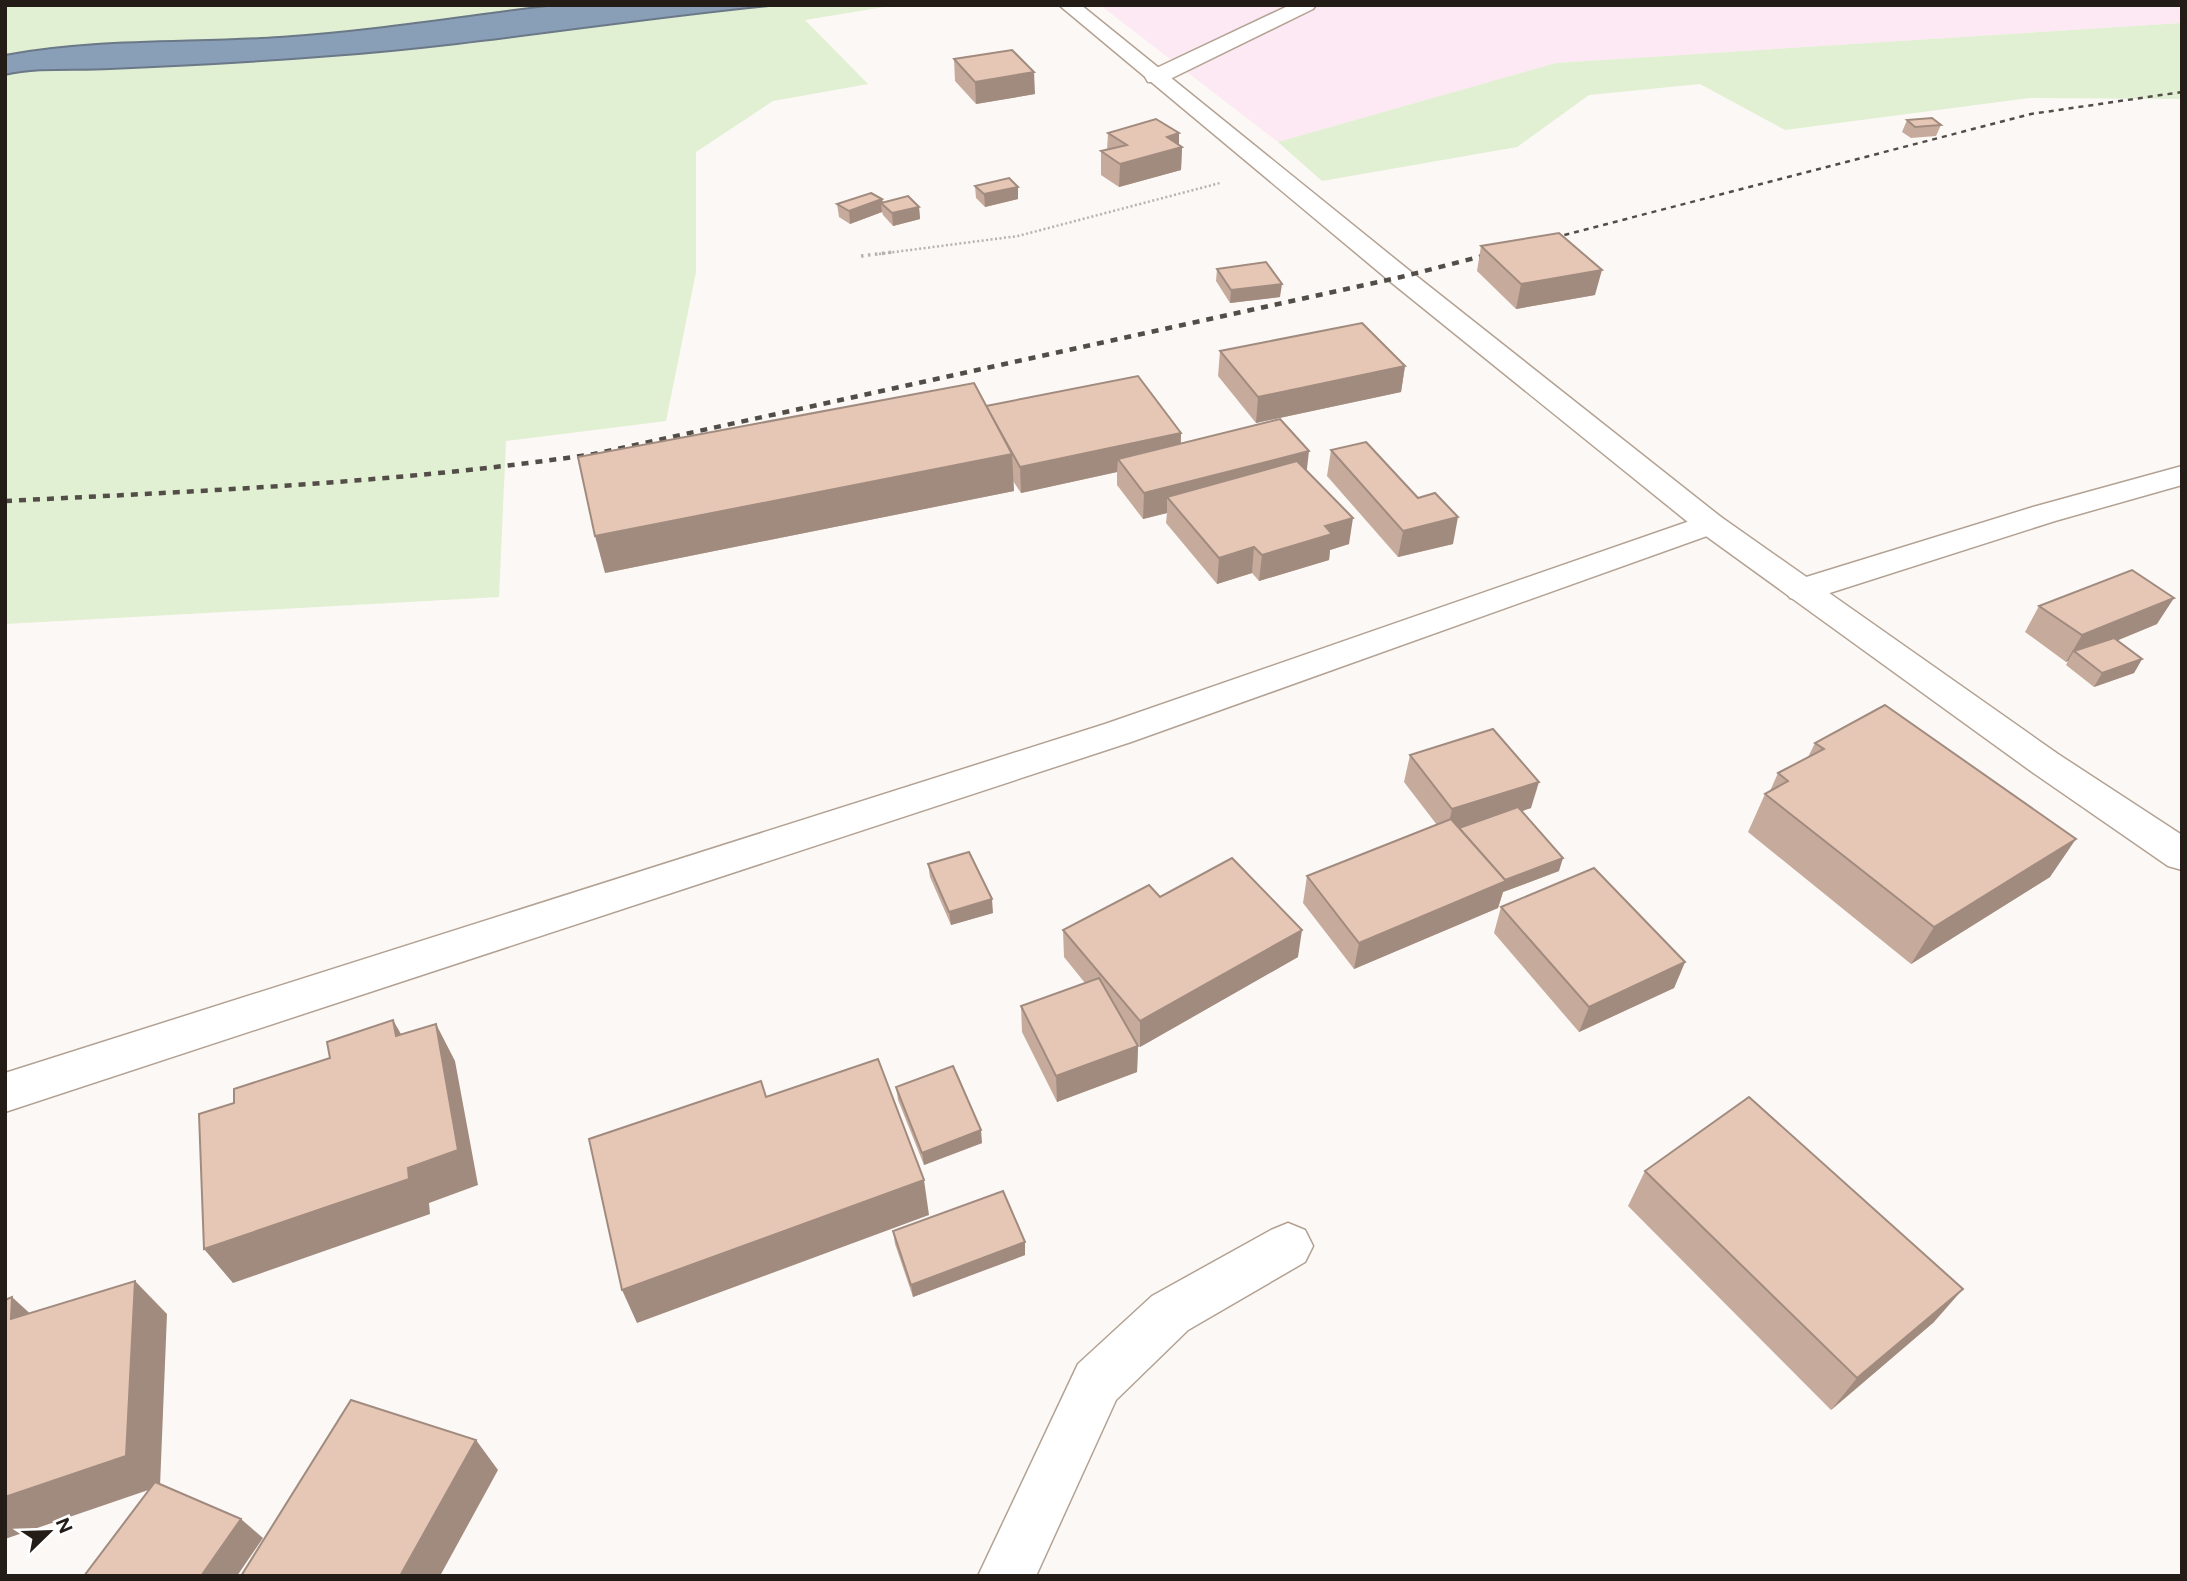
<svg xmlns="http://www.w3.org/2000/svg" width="2187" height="1581" font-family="Figtree,sans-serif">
  <rect width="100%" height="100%" fill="#fcf8f5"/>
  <polygon fill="#fce9f3" points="1100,5 2182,5 2182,23 1556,63 1278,142"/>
  <g fill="#e1efd2">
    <path d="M5,5H554C463,16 372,31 280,37C189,43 96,38 5,55Z"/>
    <path d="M779,5H896L805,20L868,84L773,101L696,152V272L666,421L506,441L499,597L5,624V75C40,67 75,71 110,69C184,66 258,62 332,56C482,45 630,19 779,5Z"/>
    <polygon points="2182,23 2182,99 2029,98 1785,130 1700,84 1589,95 1517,147 1322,181 1278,142 1556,63"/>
  </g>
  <path fill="#899fb7" stroke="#6a7887" stroke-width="2" d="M554,5H779C630,19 482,45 332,56C258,62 184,66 110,69C75,71 40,67 5,75V55C96,38 189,43 280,37C372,31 463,16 554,5Z"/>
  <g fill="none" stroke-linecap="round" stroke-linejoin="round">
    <defs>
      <g id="street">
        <polygon points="1290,5 1316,5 1313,9 1164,82 1148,82 1145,77 1148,72"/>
        <polygon points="2182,466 2182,485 2055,521 1814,598 1802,601 1790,598 1785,590 1790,582 2033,507"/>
        <polygon points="1710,514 1721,517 1726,524 1721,531 1131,742 5,1112 5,1073 1105,724"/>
        <polygon points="1288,1223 1305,1230 1313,1246 1305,1262 1188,1330 1116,1400 1036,1576 978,1576 1078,1364 1152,1296 1271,1230"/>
      </g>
      <polygon id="secondary" points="1059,5 1081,5 1410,271 1721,517 2058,754 2182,835 2182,870 2168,866 2032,772 1699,531 1392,283"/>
    </defs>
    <use href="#street" stroke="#b3a293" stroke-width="3"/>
    <use href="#secondary" stroke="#b3a293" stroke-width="3"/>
    <polyline stroke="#b7b2ae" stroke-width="2.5" stroke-dasharray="2 2.5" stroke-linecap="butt" points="879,254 1018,236 1220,183"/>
    <polyline stroke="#b7b2ae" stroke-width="3.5" stroke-dasharray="2.5 4.5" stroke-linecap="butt" points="861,256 893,252"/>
    <use href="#street" fill="#fff" fill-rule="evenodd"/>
    <use href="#secondary" fill="#fff" fill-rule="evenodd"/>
    <g stroke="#534d48" stroke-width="2.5" stroke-dasharray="5 5" stroke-linecap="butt">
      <polyline points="1545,240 2031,114 2182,92"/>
      <polyline points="1491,254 1498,252"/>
    </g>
    <path stroke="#534d48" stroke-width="4.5" stroke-dasharray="7 7" stroke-linecap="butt" d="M5,501C202,491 399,483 594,454L1401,277L1498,252"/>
  </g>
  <g fill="#c6ab9c">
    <polygon points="954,59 1035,94 976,104 955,81"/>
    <polygon points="1907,120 1941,125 1936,136 1911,138 1902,132"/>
    <polygon points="1108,133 1179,145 1182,147 1181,170 1119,187 1101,175 1101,151 1107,150"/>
    <polygon points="975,186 1018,187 1018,199 985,207 976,198"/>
    <polygon points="882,199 883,202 919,207 920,219 893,226 883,215 882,212 850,224 839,217 837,204"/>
    <polygon points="1481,246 1595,295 1516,309 1477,271"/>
    <polygon points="1217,269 1280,297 1230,303 1216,281"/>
    <polygon points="1220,351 1405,366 1401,392 1256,423 1218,376"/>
    <polygon points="986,406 1181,433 1181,444 1307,471 1349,544 1330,550 1329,560 1259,581 1252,573 1217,584 1166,523 1167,513 1143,519 1117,485 1117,472 1021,493 1013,481 1014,491 605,573"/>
    <polygon points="1331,450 1453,544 1398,557 1327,476"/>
    <polygon points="2039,606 2157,624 2118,640 2142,659 2134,673 2094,687 2066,665 2068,661 2066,662 2025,632"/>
    <polygon points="1815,743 2050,877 1911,964 1748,832 1765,794 1770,791 1778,773 1808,757"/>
    <polygon points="1410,755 1531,808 1522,811 1559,871 1503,892 1498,908 1354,969 1303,903 1307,876 1437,825 1404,782"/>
    <polygon points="928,864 993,913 951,925 930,877"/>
    <polygon points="1160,897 1298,957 1140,1047 1135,1042 1138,1046 1137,1072 1057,1102 1022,1032 1021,1006 1085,983 1064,957 1063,930"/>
    <polygon points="1501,907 1685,962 1674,988 1579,1032 1494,933"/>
    <polygon points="896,1087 982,1143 924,1165 898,1100"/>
    <polygon points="1645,1171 1934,1322 1831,1410 1628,1206"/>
    <polygon points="893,1231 1025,1242 1025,1255 913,1297 895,1244"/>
  </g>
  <g fill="#a18b7f">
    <polygon points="1034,72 1035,94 976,104 975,82"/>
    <polygon points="1179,133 1179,148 1182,147 1181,170 1119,187 1120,164 1167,137"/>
    <polygon points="1018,187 1018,199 985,207 984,194"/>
    <polygon points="882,199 883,204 881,203 882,212 850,224 849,211"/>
    <polygon points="919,207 920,219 893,226 892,213"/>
    <polygon points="1602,270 1595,295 1516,309 1521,284"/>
    <polygon points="1282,284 1280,297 1230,303 1231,290"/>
    <polygon points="1405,366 1401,392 1256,423 1258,397"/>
    <polygon points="1181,433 1180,459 1118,459 1117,472 1021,493 1020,467"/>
    <polygon points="1309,451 1306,477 1167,497 1167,513 1143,519 1144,493"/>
    <polygon points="1012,454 1014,491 605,573 595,536"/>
    <polygon points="1458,517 1453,544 1398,557 1403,531"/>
    <polygon points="1353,518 1349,544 1330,550 1329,560 1259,581 1262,555 1325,526"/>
    <polygon points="1254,547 1252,573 1217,584 1219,558"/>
    <polygon points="2174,598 2157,624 2080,656 2074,651 2068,661 2066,662 2082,635"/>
    <polygon points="2142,659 2134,673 2094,687 2102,673"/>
    <polygon points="1539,782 1531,808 1446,836 1452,809"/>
    <polygon points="2076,839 2050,877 1911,964 1934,927"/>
    <polygon points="1563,858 1559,871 1503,892 1498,908 1354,969 1359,943 1494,884"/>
    <polygon points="992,899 993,913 951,925 949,912"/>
    <polygon points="1302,930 1298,957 1140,1047 1140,1021"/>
    <polygon points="1685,962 1674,988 1579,1032 1589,1007"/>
    <polygon points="393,1020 414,1057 396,1036"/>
    <polygon points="436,1024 455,1061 478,1185 429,1203 430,1214 233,1283 204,1249 408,1168"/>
    <polygon points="1138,1046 1137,1072 1057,1102 1056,1076"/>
    <polygon points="981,1130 982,1143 924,1165 922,1153"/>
    <polygon points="924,1180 929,1215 637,1323 622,1290"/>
    <polygon points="1025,1242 1025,1255 913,1297 911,1285"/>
    <polygon points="135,1281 167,1314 160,1486 5,1539 5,1497"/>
    <polygon points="1963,1289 1934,1322 1831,1410 1857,1378"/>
    <polygon points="12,1297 48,1330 11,1319"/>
    <polygon points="476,1440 498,1470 440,1576 400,1576"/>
    <polygon points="241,1519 263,1538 237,1576 201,1576"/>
  </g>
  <g fill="#e6c7b5" stroke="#a18b7f" stroke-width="2">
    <polygon points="1012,50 1034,72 975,82 954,59"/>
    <polygon points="1932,118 1941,125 1915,127 1907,120"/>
    <polygon points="1156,119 1179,133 1167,137 1182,147 1120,164 1101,151 1127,145 1108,133"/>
    <polygon points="1009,178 1018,187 984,194 975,186"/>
    <polygon points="871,193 882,199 849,211 837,204"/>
    <polygon points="908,196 919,207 892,213 881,203"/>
    <polygon points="1559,233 1602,270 1521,284 1481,246"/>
    <polygon points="1266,262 1282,284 1231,290 1217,269"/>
    <polygon points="1362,323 1405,366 1258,397 1220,351"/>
    <polygon points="1138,376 1181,433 1020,467 986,406"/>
    <polygon points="974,383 1012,454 595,536 578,457"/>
    <polygon points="1280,419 1309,451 1144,493 1118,459"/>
    <polygon points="1366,442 1418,498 1435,493 1458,517 1403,531 1331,450"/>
    <polygon points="1297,461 1353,518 1325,526 1332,534 1262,555 1254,547 1219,558 1167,497"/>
    <polygon points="2132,570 2174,598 2082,635 2039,606"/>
    <polygon points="2114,638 2142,659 2102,673 2074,651"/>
    <polygon points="1885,705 2076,839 1934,927 1765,794 1788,781 1778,773 1824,749 1815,743"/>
    <polygon points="1493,729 1539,782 1452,809 1410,755"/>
    <polygon points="1518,807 1563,858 1505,880 1459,828"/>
    <polygon points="1451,819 1506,881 1359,943 1307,876"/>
    <polygon points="969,852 992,899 949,912 928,864"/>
    <polygon points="1232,858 1302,930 1140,1021 1063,930 1149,885 1160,897"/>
    <polygon points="1594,868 1685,962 1589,1007 1501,907"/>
    <polygon points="1099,978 1138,1046 1056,1076 1021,1006"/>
    <polygon points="393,1020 396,1036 436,1024 458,1150 408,1168 409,1179 204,1249 199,1114 234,1103 234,1089 330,1058 327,1042"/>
    <polygon points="878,1059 924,1180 622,1290 589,1139 761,1081 766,1097"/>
    <polygon points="953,1066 981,1130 922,1153 896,1087"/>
    <polygon points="1749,1097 1963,1289 1857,1378 1645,1171"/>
    <polygon points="1003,1191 1025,1242 911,1285 893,1231"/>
    <polygon points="135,1281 126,1456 5,1497 5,1300 12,1297 11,1319"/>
    <polygon points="351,1400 476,1440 400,1576 241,1576"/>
    <polygon points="155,1482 241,1519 201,1576 84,1576"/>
  </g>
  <rect width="2187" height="1581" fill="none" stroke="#231c17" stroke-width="14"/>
  <g transform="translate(49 1532) rotate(67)" stroke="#ffffff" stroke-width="5" paint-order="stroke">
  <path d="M0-5L12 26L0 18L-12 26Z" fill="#231c17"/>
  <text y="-10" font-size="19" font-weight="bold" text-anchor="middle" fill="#231c17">N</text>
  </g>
</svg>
